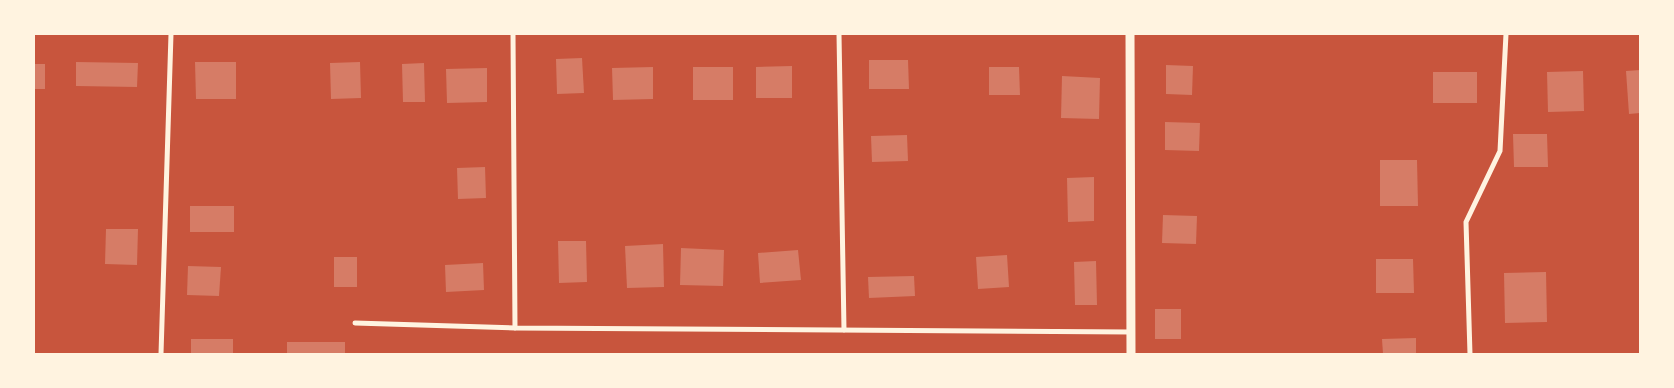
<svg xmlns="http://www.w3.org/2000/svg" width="1674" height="388" font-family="'Roboto Condensed',sans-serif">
  <rect width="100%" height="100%" fill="#c8553d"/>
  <g fill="#d67c66">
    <polygon points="582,58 584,93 557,94 556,59"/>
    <polygon points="869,60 908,60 909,89 869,89"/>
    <polygon points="76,62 138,63 137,87 76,86"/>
    <polygon points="195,62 236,62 236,99 196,99"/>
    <polygon points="360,62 361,98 331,99 330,63"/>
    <polygon points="424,63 425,102 403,102 402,64"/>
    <rect x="34" y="64" width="11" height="25"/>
    <polygon points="1166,65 1193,66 1192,95 1166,94"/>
    <polygon points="792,66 792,98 756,98 756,67"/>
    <polygon points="653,67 653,99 613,100 612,68"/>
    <rect x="693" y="67" width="40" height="33"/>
    <polygon points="989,67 1019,67 1020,95 989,95"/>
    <polygon points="487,68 487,102 447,103 446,69"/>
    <polygon points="1640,70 1640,113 1629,114 1626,71"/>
    <polygon points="1583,71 1584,111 1548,112 1547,72"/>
    <rect x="1433" y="72" width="44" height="31"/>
    <polygon points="1062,76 1100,78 1099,119 1061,118"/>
    <polygon points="1165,122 1200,123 1199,151 1165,150"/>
    <polygon points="1513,134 1547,134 1548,167 1514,167"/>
    <polygon points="907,135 908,161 872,162 871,136"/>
    <polygon points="1380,160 1417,160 1418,206 1380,206"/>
    <polygon points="485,167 486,198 458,199 457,168"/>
    <polygon points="1094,177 1094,221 1068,222 1067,178"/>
    <rect x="190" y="206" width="44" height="26"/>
    <polygon points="1163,215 1197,216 1196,244 1162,243"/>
    <polygon points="106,229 138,229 137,265 105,264"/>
    <polygon points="558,241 586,241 587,282 559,283"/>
    <polygon points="663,244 664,287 627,288 625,246"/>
    <polygon points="681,248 724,250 723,286 680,285"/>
    <polygon points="798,250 801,280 760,283 758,253"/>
    <polygon points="1007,255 1009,287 978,289 976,257"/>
    <rect x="334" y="257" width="23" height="30"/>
    <polygon points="1376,259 1413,259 1414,293 1376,293"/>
    <polygon points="1096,261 1097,305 1075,305 1074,262"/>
    <polygon points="483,263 484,290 446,292 445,265"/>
    <polygon points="188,266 221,267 219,296 187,295"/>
    <polygon points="1546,272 1547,322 1505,323 1504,273"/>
    <polygon points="914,276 915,296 869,298 868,277"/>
    <rect x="1155" y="309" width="26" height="30"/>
    <polygon points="1416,338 1416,354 1383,354 1382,339"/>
    <rect x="191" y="339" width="42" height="15"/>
    <rect x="287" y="342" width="58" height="12"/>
  </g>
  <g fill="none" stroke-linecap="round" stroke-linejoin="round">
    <g stroke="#fff3e0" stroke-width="5">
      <polyline points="513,34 515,328"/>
      <polyline points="839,34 844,330"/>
      <polyline points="355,323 515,328 1131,332"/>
      <polyline points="161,354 171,34"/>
      <polyline points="1470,354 1466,222 1500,151 1506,34"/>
    </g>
    <polyline stroke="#fff3e0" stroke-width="9" points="1130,34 1131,354"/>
  </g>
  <rect width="1674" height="388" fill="none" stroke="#fff3e0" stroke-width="70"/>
</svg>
